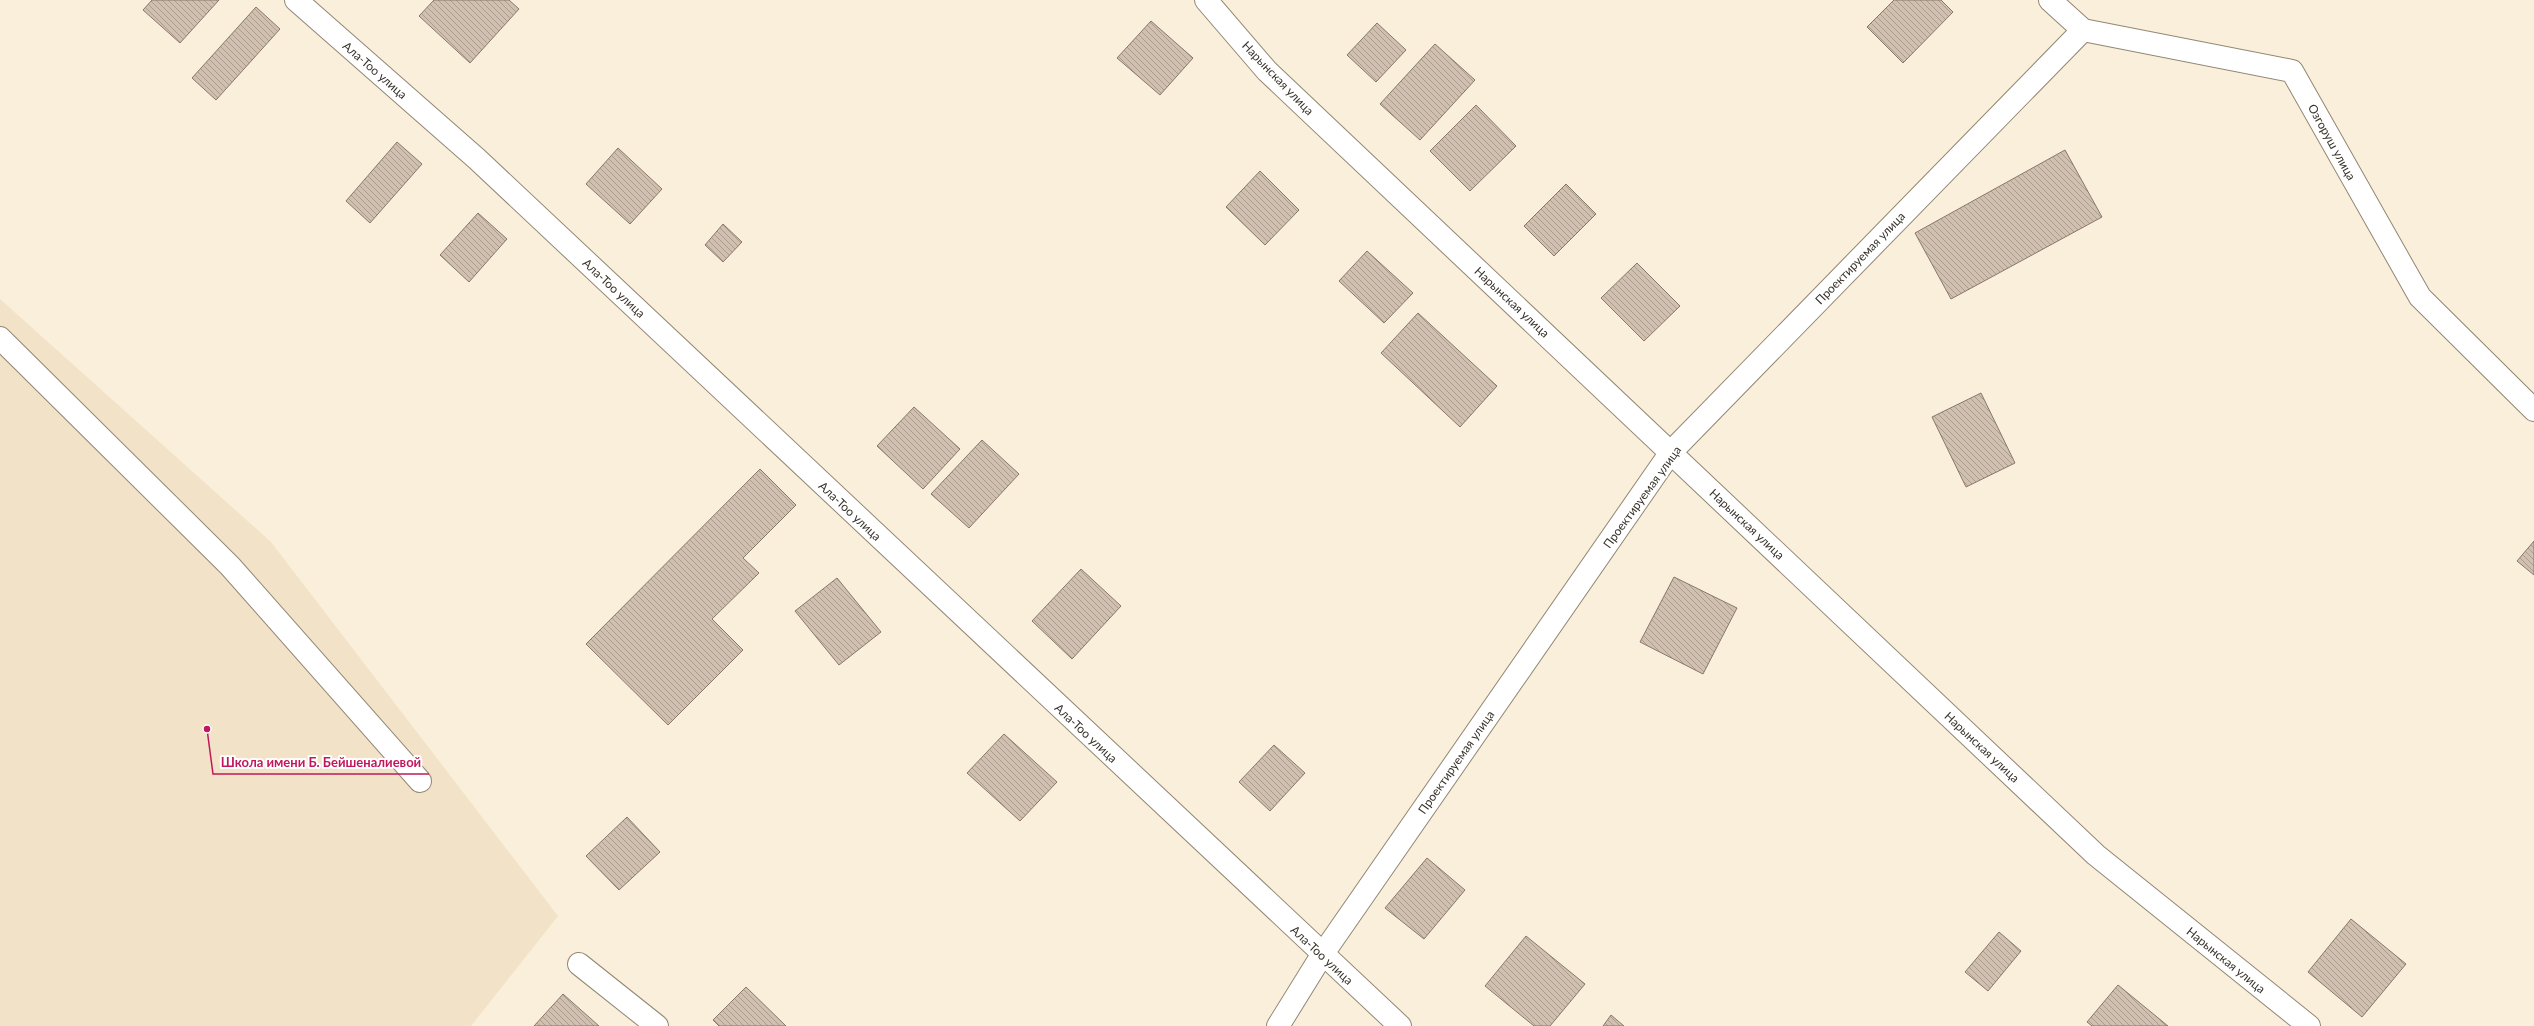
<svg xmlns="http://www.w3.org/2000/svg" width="2534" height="1026" font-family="Lato,sans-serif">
  <defs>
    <pattern id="building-back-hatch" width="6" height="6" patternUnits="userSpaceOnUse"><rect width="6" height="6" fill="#d1bfaf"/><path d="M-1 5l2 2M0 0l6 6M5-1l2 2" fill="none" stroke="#aa9c8f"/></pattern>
  </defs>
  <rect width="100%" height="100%" fill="#faefda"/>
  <polygon fill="#f2e3c8" points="0,299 271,542 558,916 471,1026 0,1026"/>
  <g fill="url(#building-back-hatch)" stroke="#89786a">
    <polygon points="152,0 219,0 180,43 143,10"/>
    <polygon points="434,0 509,0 519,9 470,63 419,16"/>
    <polygon points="1894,0 1941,0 1953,12 1903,63 1867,27"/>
    <polygon points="256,7 280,29 216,100 192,78"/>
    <polygon points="1151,21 1193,58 1160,95 1117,58"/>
    <polygon points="1377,23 1406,50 1376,82 1347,55"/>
    <polygon points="1435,44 1475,80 1420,140 1380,104"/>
    <polygon points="1476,105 1516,146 1470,191 1430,151"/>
    <polygon points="397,142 422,164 370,223 346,201"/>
    <polygon points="618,148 662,189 630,224 586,184"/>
    <polygon points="2065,150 2102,217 1951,299 1915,233"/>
    <polygon points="1260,171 1299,210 1265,245 1226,207"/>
    <polygon points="1566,184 1596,214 1554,256 1524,226"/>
    <polygon points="478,213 507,239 469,282 440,255"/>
    <polygon points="723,224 742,242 723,262 705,245"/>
    <polygon points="1367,251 1413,293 1384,323 1339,281"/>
    <polygon points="1637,263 1680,306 1644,341 1601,298"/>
    <polygon points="1418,313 1497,386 1460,427 1381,353"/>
    <polygon points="1981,393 2015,463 1966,487 1932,417"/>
    <polygon points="914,407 960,449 923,489 877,446"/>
    <polygon points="982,440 1019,474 969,528 931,494"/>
    <polygon points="760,469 796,505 743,558 759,573 712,619 743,650 668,725 586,644"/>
    <polygon points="2534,541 2534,575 2517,561"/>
    <polygon points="1081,569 1121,606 1072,659 1032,621"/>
    <polygon points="1674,577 1737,608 1703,674 1640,642"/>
    <polygon points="837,578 881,632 839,665 795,611"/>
    <polygon points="1004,734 1057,782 1020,821 967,773"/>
    <polygon points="1274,745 1305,773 1270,811 1239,782"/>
    <polygon points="627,817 660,852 619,890 586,856"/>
    <polygon points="1427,858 1465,890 1424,939 1385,908"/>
    <polygon points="2351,919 2406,964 2362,1017 2308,972"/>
    <polygon points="1999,932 2021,951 1988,991 1965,972"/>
    <polygon points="1526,936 1585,984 1550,1026 1534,1026 1485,986"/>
    <polygon points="2118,985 2168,1026 2092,1026 2087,1022"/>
    <polygon points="746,987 786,1026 719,1026 713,1020"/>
    <polygon points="563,994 599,1026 534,1026"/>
    <polygon points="1611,1015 1624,1026 1603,1026"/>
  </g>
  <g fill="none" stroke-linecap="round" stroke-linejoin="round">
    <defs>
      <g id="minor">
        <polyline points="296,0 477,159 1400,1026"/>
        <polyline points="1206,0 1267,71 2096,855 2309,1026"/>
        <polyline points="2050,0 2083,30 2292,71 2420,297 2534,410"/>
        <polyline points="0,338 230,566 420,781"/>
        <polyline points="579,964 657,1026"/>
        <polyline points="1278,1026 1322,955 1671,452 2083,30"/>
      </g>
    </defs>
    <use href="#minor" stroke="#918774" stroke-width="24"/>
    <use href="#minor" stroke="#fff" stroke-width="22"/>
  </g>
  <g text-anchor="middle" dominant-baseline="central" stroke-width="4" stroke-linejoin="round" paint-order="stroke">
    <g font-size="12" fill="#37332b" stroke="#fff">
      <text transform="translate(375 70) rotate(41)">Ала-Тоо улица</text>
      <text transform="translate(1278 78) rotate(46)">Нарынская улица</text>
      <text transform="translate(2332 142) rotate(61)">Озгоруш улица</text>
      <text transform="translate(1860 258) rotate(-46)">Проектируемая улица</text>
      <text transform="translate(614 288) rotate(43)">Ала-Тоо улица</text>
      <text transform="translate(1512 302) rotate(43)">Нарынская улица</text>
      <text transform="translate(1642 497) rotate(-54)">Проектируемая улица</text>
      <text transform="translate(850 511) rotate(43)">Ала-Тоо улица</text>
      <text transform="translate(1747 524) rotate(43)">Нарынская улица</text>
      <text transform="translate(1086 733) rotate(43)">Ала-Тоо улица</text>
      <text transform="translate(1982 747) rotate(43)">Нарынская улица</text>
      <text transform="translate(1456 762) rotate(-55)">Проектируемая улица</text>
      <text transform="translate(1322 955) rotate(43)">Ала-Тоо улица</text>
      <text transform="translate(2226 960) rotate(39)">Нарынская улица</text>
    </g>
  </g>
  <path fill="none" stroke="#c2185b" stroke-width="1.5" d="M207 729L213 774H429"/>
  <circle fill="#c2185b" stroke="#fff" stroke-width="1.5" cx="207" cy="729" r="4"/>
  <g font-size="13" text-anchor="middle" font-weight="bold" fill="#c2185b" stroke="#fff" stroke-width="4" stroke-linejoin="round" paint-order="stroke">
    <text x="321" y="767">Школа имени Б. Бейшеналиевой</text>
  </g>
</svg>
